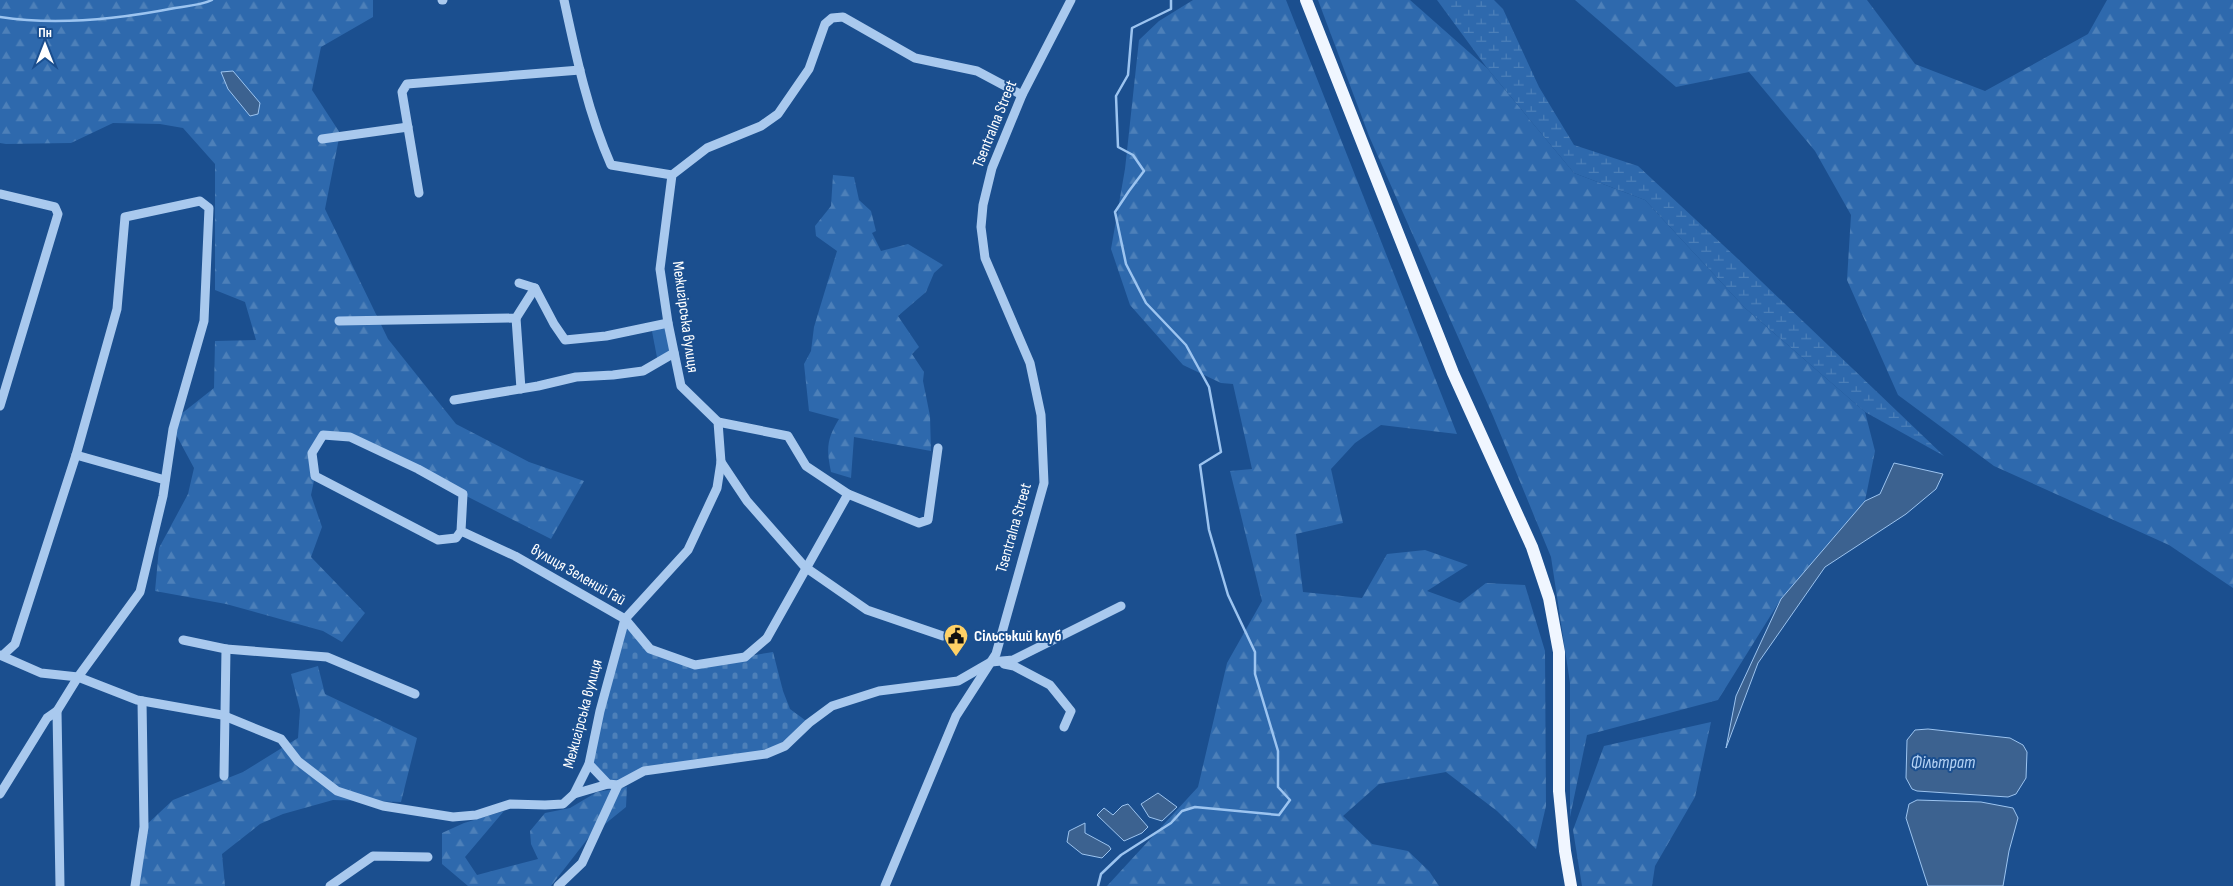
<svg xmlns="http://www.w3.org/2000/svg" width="2233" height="886" font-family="'Sofia Sans Condensed',sans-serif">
  <defs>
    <pattern id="forest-firs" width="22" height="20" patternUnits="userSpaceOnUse" patternTransform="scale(1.25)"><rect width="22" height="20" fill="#2e69ad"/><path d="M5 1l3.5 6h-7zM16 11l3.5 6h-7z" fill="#4d80b9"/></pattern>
    <pattern id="wetland-marsh" width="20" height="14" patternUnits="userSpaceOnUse" patternTransform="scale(1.25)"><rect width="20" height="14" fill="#2e69ad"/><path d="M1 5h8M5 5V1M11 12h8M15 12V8" fill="none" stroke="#4d80b9"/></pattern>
    <pattern id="cemetery-stones" width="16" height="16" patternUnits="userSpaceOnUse" patternTransform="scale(1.25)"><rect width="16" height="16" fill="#2e69ad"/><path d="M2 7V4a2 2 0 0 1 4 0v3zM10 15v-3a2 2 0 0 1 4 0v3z" fill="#4d80b9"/></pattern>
  </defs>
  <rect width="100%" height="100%" fill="#1b4f8f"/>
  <g fill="url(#forest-firs)">
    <polygon points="0,0 373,0 373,17 321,47 312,90 340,133 325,209 388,339 456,424 529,462 584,481 551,539 350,437 323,435 312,453 315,476 311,495 322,527 311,557 365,613 342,642 323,631 226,604 155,591 159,548 188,494 194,468 173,429 176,418 214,388 215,341 256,340 245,302 215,290 215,164 183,128 160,124 113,123 71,143 6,144 0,143"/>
    <polygon points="1193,0 1286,0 1457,434 1381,425 1355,443 1331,469 1343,523 1296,534 1303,592 1362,598 1387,554 1425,550 1468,565 1427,591 1460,603 1486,583 1525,585 1545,651 1546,806 1536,849 1497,811 1446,772 1379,784 1343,816 1372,844 1408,851 1429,871 1439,886 1107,886 1198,787 1227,663 1262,601 1230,471 1252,469 1233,384 1221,383 1183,365 1130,305 1111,249 1125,169 1139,40 1159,21"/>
    <polygon points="1318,0 1410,0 1487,68 1574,173 1645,200 1745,308 1865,412 1875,451 1865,501 1781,599 1718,700 1587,735 1570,817 1570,683 1551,557 1493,416 1369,136"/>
    <polygon points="1575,0 1867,0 1915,64 1985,91 2088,34 2107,0 2233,0 2233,588 2169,545 1994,466 1898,395 1847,280 1851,215 1815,151 1749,72 1676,87"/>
    <path d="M833,175L854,177L859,200L871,211L876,231L872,233L881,251L908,244L943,265L934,273L926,292L898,316L919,347L912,354L924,372L923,381L930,416L931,451L854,437L851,478L831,472C826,448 827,439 839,419L809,411L804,364L811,351L814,327L837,251L816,236L815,226L831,206Z"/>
    <polygon points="318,666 325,694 417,738 401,802 333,800 283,814 260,824 222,854 225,886 135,886 144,827 173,800 243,772 298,738 300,710 291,674"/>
    <polygon points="1711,722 1695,797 1655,866 1652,886 1582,886 1573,830 1604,746"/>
    <polygon points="627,787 626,807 589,837 551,886 468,886 442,864 442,833 464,823 504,811 465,857 477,875 538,859 531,844 530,831 545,813 570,808 597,792"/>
  </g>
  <polygon fill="url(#wetland-marsh)" points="1437,0 1494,0 1503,9 1539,87 1574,145 1638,166 1737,258 1944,456 1865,412 1745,308 1645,200 1574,173 1487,68"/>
  <polygon fill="url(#cemetery-stones)" points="625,619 650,649 695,665 773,652 783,691 790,709 809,723 766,754 644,771 625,781 608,784 589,764"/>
  <polygon fill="#2e69ad" points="668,323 674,353 658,363 651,326"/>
  <g fill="#3c6290" stroke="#9cc4f0">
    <polygon points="233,71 260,103 258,114 250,116 228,89 221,72"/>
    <polygon points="1894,463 1943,474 1936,489 1906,514 1825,567 1758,663 1726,748 1736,696 1781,599 1865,501 1880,494"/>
    <polygon points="1928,729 2010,738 2023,745 2027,752 2026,778 2016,794 2008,797 1917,791 1912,789 1906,778 1907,740 1915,730"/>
    <polygon points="1158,793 1177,807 1162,821 1149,817 1141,804"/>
    <polygon points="1917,800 1981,802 2013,808 2018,818 2009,851 2003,886 1928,886 1906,818 1909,804"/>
    <polygon points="1128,804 1148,827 1142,833 1124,841 1097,815 1104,808 1113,815 1122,806"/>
    <polygon points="1085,823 1085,833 1109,846 1111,849 1102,858 1082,854 1067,842 1069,831"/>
  </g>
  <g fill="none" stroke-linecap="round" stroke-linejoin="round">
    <g stroke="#9cc4f0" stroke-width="2.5">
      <path d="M0,17C57,26 119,19 175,8C187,6 202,5 212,0"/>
      <polyline points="1098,886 1101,874 1121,855 1171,823 1182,811 1195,807 1279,815 1290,800 1278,787 1278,751 1255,674 1255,652 1228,595 1209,530 1200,465 1221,452 1209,387 1186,345 1146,303 1126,264 1115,212 1129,191 1144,171 1133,155 1118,147 1116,96 1128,75 1132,28 1171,9 1171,0"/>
    </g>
    <g stroke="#a9c9ee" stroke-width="9">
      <polyline points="442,0 443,0"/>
      <path d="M564,0C576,56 588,113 611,165L672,175"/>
      <polyline points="322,139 408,127"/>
      <polyline points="419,193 402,92 407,84 580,70"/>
      <polyline points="0,194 55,207 58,214 0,406"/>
      <polyline points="519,283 535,288 554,324 565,340 606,336 668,323"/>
      <polyline points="516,318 521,389"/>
      <polyline points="339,321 516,318 535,288"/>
      <polyline points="454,400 538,386 576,377 613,375 643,371 674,353"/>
      <polyline points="718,422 788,436 806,466 848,494 919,523 928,520 938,448"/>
      <polyline points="76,455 165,480"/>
      <polyline points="721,462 747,501 805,567 867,610 943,636"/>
      <polyline points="461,531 456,538 438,540 315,476 312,453 323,435 350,437 418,469 463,494 461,531 515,556 625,619 650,649 695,665 745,657 767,638 848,494"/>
      <polyline points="183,640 226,649 224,776"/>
      <polyline points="226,649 327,657 415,694"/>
      <polyline points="0,655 41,673 78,677 137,700 222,715 281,739 298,761 337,791 383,806 453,817 476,815 510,804 545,805 563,804 574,794 608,784"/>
      <polyline points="1004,664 1014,666 1050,685 1071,711 1064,727"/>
      <polyline points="57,711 60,886"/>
      <polyline points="589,764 608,784 618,785 644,771 766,754 785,746 809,723 832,706 879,691 958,681 991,662 1013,660 1121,606"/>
      <polyline points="0,794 47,718 57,711 78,677 140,592 163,496 173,429 204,321 209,208 200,201 125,217 117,309 76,455 15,644 3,655"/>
      <polyline points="574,794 589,764 600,711 625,619 688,550 717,488 721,462 718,422 681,386 668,323 660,269 672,175 707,148 761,126 778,114 809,69 825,24 832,18 843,17 915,58 977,71 1022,95"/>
      <polyline points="135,886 144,827 142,701"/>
      <polyline points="330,886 373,856 428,857"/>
      <polyline points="558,886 582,863 618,785"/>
      <polyline points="885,886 956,716 996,654 1044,483 1041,415 1030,363 985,258 981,227 983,205 992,168 1022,95 1071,0"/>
    </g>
    <polyline stroke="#f0f6ff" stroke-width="12" points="1306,0 1453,373 1532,547 1549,598 1559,652 1559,791 1565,851 1571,886"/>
  </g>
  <defs>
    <symbol id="civic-pin" viewBox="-11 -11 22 30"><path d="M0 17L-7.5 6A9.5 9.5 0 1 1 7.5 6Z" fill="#ffd166" stroke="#1b4f8f"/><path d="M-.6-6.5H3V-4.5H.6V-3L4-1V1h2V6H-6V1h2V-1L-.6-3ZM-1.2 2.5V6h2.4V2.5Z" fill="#111"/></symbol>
  </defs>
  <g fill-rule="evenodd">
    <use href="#civic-pin" x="942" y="622" width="28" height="38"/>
  </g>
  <g text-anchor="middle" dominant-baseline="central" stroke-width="4" stroke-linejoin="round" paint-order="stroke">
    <g font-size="16" fill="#fff" stroke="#1b4f8f">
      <text transform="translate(995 124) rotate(-68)">Tsentralna Street</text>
      <text transform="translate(685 317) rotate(82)">Межигірська вулиця</text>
      <text transform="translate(1014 528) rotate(-74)">Tsentralna Street</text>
      <text transform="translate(578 575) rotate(30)">вулиця Зелений Гай</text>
      <text transform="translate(583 714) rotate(-75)">Межигірська вулиця</text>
    </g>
    <g font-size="16" font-weight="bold" fill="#fff" stroke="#1b4f8f" text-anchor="start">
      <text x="974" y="636">Сільський клуб</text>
    </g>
    <g font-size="18" font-style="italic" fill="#b5d3f5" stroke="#1b4f8f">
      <text x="1943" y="762">Фільтрат</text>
    </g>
  </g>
  <g transform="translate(45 45)" stroke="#1b4f8f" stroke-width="4" paint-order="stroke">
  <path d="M0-4L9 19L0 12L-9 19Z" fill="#ffffff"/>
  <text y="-8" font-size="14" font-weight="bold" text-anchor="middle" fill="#ffffff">Пн</text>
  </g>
</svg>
